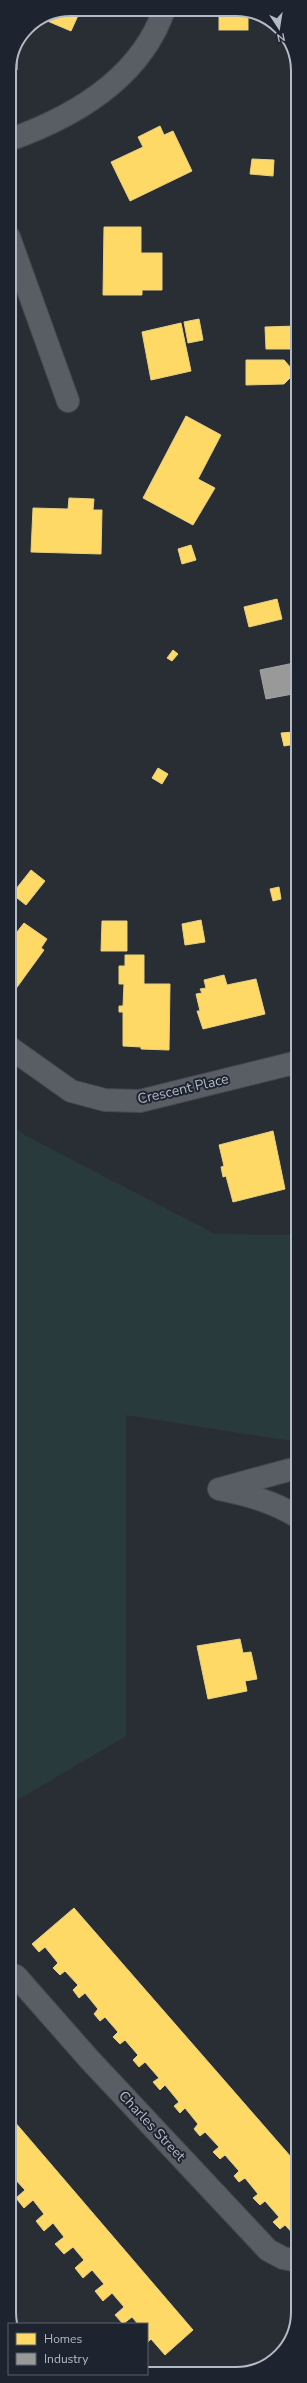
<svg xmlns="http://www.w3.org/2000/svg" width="307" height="2383" font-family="'Nunito Sans',sans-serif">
  <rect width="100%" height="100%" fill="#292e35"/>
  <polygon fill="#293a3d" points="9,1123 26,1136 215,1234 298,1235 298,1442 126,1415 126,1736 9,1805"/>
  <g fill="#ffd966" stroke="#e8d083">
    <polygon points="71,9 81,9 71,31 45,20"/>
    <rect x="219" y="11" width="29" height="19"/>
    <polygon points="17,52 17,70 9,70"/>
    <polygon points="160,126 164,135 173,131 192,171 130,201 111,162 143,147 138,137"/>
    <polygon points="252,159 274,160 273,176 250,174"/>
    <polygon points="104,227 141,227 141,253 162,253 162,290 142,290 142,295 103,295"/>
    <polygon points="199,319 203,340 188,343 184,322"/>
    <polygon points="181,323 191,371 151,380 142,332"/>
    <polygon points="295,326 296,349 266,349 265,327"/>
    <polygon points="246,360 284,360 291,368 291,377 284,384 246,385"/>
    <polygon points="186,416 221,435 198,479 215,488 193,525 143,498"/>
    <polygon points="69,498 94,499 93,510 102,510 101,554 31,552 33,508 68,509"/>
    <polygon points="191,545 196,560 182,564 178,549"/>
    <polygon points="277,599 282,619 249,627 244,607"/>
    <polygon points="173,650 178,654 172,661 167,658"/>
    <polygon points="293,732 296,744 284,746 281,733"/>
    <polygon points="158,768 168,774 162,784 152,778"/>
    <polygon points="31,870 45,881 26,905 12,894"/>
    <polygon points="279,887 281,899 273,901 270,889"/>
    <polygon points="201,920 205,942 185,945 182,924"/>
    <polygon points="102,921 127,921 127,951 101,951"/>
    <polygon points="24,923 47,939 41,948 44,950 15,990 9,985 9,926 17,932"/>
    <polygon points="125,955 144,955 144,984 170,984 169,1050 141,1049 141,1047 123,1046 123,1012 119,1012 119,1006 123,1006 124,984 119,984 119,966 125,966"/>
    <polygon points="224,975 227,985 256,979 265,1014 203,1029 197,1011 200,1011 196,994 202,993 200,989 206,988 204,980"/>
    <polygon points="273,1131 285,1189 233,1202 226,1176 223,1177 221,1167 224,1166 219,1145"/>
    <polygon points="240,1639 243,1653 251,1652 257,1679 245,1681 247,1691 208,1699 197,1646"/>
    <polygon points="74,1908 298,2165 298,2239 285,2225 280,2229 273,2222 279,2217 265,2201 260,2205 253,2198 258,2194 245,2178 239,2182 234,2176 239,2171 225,2155 220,2159 213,2152 219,2147 205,2132 200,2136 194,2129 198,2124 185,2108 180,2113 174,2106 179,2102 165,2085 160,2090 153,2082 159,2078 145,2062 139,2067 133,2060 138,2055 125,2040 120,2044 113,2037 118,2032 105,2017 100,2021 94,2014 98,2009 85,1993 79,1998 73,1990 78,1985 65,1971 60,1975 53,1968 58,1963 45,1947 39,1952 32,1944"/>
    <polygon points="14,2121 193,2330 165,2355 151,2339 147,2343 147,2324 138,2324 132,2317 123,2324 115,2315 124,2307 112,2293 103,2301 95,2291 104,2284 92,2270 83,2278 75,2268 84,2260 73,2247 64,2254 55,2244 64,2237 53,2223 44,2231 36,2221 44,2214 33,2200 24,2208 16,2198 25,2190 13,2177 9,2181 9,2125"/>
  </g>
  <polygon fill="#999" stroke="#a1a3a6" points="294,663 298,693 266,699 260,670"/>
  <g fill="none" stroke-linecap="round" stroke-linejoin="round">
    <defs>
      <g id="street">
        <path d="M9,140C74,117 140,79 164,10"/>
        <polyline points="9,237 68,401"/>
        <polyline points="9,1047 71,1091 105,1100 140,1101 298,1062"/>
        <polyline points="223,1488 289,1470 298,1470"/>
        <path d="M219,1489C248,1495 272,1501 298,1517"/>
        <polyline points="16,1976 89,2059 268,2250 283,2258 298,2261"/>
      </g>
    </defs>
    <use href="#street" stroke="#45494e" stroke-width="24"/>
    <use href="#street" stroke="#595d64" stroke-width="22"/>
  </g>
  <g text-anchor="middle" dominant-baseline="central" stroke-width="4" stroke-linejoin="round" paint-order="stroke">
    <g font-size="14" fill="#b3bac6" stroke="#1d2430">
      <text transform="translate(183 1089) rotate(-13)">Crescent Place</text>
      <text transform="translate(152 2126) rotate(47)">Charles Street</text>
    </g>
  </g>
  <path d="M0 0H307V2383H0ZM71 16H236A55 55 0 0 1 291 71V2312A55 55 0 0 1 236 2367H71A55 55 0 0 1 16 2312V71A55 55 0 0 1 71 16Z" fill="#1d2430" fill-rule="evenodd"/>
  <path fill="none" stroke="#b3bac6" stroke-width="2" d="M71 16H236A55 55 0 0 1 291 71V2312A55 55 0 0 1 236 2367H71A55 55 0 0 1 16 2312V71A55 55 0 0 1 71 16Z"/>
  <rect x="8" y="2323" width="140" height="52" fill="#1d2430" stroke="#59606c"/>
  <rect x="16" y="2333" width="20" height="12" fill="#ffd966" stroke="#59606c"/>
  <text x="44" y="2343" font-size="12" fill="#b3bac6">Homes</text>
  <rect x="16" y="2353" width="20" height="12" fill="#999999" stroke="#59606c"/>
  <text x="44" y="2363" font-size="12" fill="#b3bac6">Industry</text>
  <g transform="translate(279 28) rotate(168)" stroke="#1d2430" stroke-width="3" paint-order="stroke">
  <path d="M0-3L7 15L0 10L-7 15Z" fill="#b3bac6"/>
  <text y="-6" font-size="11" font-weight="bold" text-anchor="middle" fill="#b3bac6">N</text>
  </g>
</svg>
